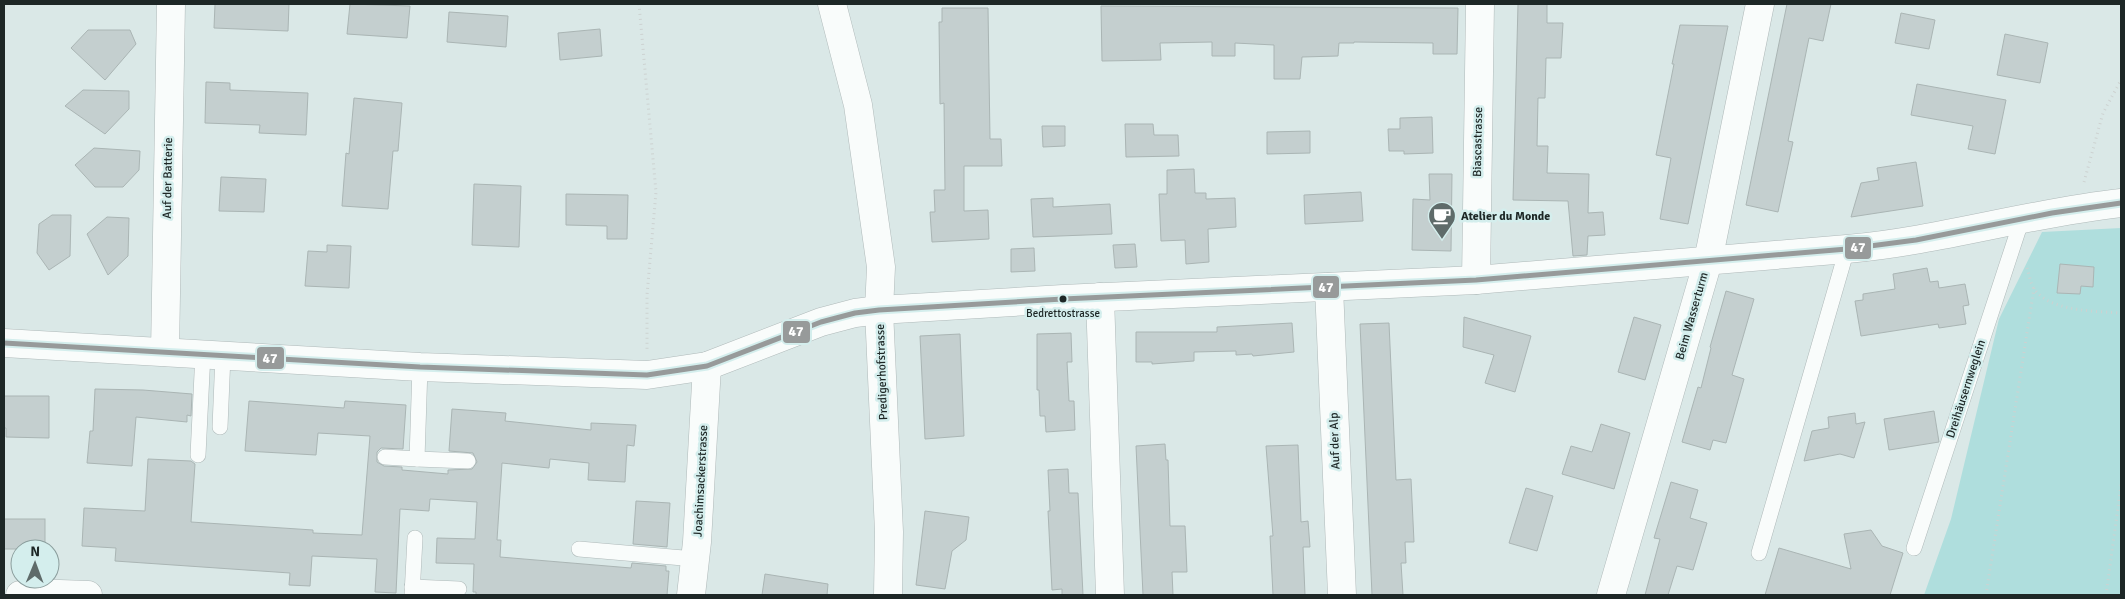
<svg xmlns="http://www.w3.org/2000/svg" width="2125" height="599" font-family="Signika,sans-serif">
  <rect width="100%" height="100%" fill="#dae8e7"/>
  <polygon fill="#afdedd" points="2121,228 2121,595 1924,595 1951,519 1999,319 2042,232"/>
  <g fill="#c4cfcf" stroke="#aab5b4">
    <polygon points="215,4 289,4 288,31 214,28"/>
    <polygon points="350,4 410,6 407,38 347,34"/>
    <polygon points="1518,4 1547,4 1547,23 1563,23 1561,58 1546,58 1545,98 1538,98 1537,146 1548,146 1547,173 1589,174 1588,213 1603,212 1605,235 1588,236 1587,255 1573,256 1568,201 1513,200"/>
    <polygon points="1787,4 1831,4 1823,41 1809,38 1788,141 1793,142 1778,212 1746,205"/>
    <polygon points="1101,6 1458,8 1457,54 1433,54 1433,43 1354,42 1354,43 1339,43 1338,56 1302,57 1300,79 1274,79 1274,45 1235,43 1235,56 1212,56 1212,42 1160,43 1161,60 1102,61"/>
    <polygon points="942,8 988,8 990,139 1001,139 1002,166 964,166 964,211 988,210 989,239 932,242 930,212 935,212 934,190 945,190 944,103 940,104 939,22 942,22"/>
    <polygon points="449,12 508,16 506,47 447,42"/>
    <polygon points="1901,13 1935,20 1929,49 1895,43"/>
    <polygon points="1680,25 1728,26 1688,224 1660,219 1671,158 1656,155 1674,64 1672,64"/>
    <polygon points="600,29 602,56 560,60 558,33"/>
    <polygon points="88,30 130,30 136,44 105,80 71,48"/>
    <polygon points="2005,34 2048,43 2040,83 1997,75"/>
    <polygon points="206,82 230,83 230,90 308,93 306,135 259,133 260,125 205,123"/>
    <polygon points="1917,84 2006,100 1995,154 1968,149 1973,126 1911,115"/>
    <polygon points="83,90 129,91 129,109 105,134 65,106"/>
    <polygon points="354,98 402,103 398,151 393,151 388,209 342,206 346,153 349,154"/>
    <polygon points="1432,117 1433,153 1404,154 1404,151 1389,151 1388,129 1400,129 1400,118"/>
    <polygon points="1125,124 1153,124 1154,135 1178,135 1179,156 1126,157"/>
    <polygon points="1042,126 1065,126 1065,146 1043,147"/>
    <polygon points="1310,131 1310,153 1267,154 1267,132"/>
    <polygon points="94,148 140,151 139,170 123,187 95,187 75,165"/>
    <polygon points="1916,162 1923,206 1851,217 1861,183 1879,180 1877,168"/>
    <polygon points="1194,169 1195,193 1206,193 1206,199 1235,198 1236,227 1208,229 1209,262 1186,264 1185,240 1161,241 1159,194 1167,194 1167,170"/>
    <polygon points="1429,174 1452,174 1451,251 1412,250 1413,199 1430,200"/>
    <polygon points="221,177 266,179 264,212 219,211"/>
    <polygon points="474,184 521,186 519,247 472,245"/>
    <polygon points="1361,192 1363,221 1305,224 1304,195"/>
    <polygon points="566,194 628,195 627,239 607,239 607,226 566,225"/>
    <polygon points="1053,198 1053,207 1110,204 1112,234 1033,237 1031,199"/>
    <polygon points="52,215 71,215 70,256 49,270 37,253 39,224"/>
    <polygon points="107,217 129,218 128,256 108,275 87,234"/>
    <polygon points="1135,244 1137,267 1115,268 1113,245"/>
    <polygon points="327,245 351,246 349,288 305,286 308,251 327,252"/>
    <polygon points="1034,248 1035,271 1011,272 1011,249"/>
    <polygon points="2060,264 2094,267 2093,287 2081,286 2080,294 2057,293"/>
    <polygon points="1927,268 1930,282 1938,281 1939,288 1965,284 1969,305 1963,306 1966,324 1939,328 1938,324 1861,336 1855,301 1863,300 1863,294 1895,289 1893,274"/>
    <polygon points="1726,291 1754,299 1732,375 1744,379 1726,443 1713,440 1710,450 1682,442 1698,387 1701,388 1711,348 1710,347"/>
    <polygon points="1464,317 1531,336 1515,392 1485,383 1494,355 1463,347"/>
    <polygon points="1634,317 1661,325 1645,380 1618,372"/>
    <polygon points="1292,323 1294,352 1253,356 1252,354 1236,355 1236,351 1194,352 1194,361 1152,364 1152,362 1136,362 1136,332 1217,332 1217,327"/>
    <polygon points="1389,323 1396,480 1411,479 1414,542 1405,542 1406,563 1401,563 1403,595 1372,595 1360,324"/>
    <polygon points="1071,333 1072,362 1067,362 1069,401 1074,401 1075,430 1046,432 1045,416 1040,416 1039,390 1037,390 1037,334"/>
    <polygon points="960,334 964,436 925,439 920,336"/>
    <polygon points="95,389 143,390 192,394 191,416 187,415 187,422 136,417 132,466 87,463 90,431 93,431"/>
    <polygon points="4,396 49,396 49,438 6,437 6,428 4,428"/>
    <polygon points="249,401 344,408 345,401 406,405 403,449 381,448 377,452 377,462 384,466 402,467 402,470 448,474 448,470 472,469 477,462 473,453 449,451 452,409 506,413 505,421 591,430 591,423 636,425 634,446 627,445 625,482 588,480 589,463 550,459 549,468 502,463 497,540 501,540 500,557 631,568 632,563 666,566 666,571 669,571 667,595 476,595 476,592 473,592 474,564 436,563 437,538 475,539 477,502 430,499 429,511 400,509 396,593 375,592 377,559 312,556 310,586 289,585 290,573 115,561 116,548 82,546 84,508 145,511 148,459 191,461 195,464 191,522 313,530 313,533 362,535 370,436 318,433 316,455 245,451"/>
    <polygon points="1934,411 1939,442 1889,450 1884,419"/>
    <polygon points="1855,413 1856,424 1865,422 1854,458 1840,454 1804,461 1812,431 1829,428 1828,417"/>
    <polygon points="1601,424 1630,433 1614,489 1562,474 1571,446 1592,452"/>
    <polygon points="1165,444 1166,460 1168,460 1170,526 1185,526 1187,572 1172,572 1173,595 1143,595 1136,446"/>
    <polygon points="1298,445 1301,522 1308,521 1310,547 1303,547 1305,595 1273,595 1270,536 1273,536 1266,446"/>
    <polygon points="1068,469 1069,493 1078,493 1083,595 1062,595 1062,589 1052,590 1048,511 1050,511 1048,470"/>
    <polygon points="1671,482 1698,490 1690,518 1707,523 1693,570 1677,566 1668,595 1645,595 1660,539 1654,538"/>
    <polygon points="1526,488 1553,496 1537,551 1509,543"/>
    <polygon points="636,501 670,503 667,547 633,544"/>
    <polygon points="925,511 969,517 966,540 952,551 945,589 916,585"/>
    <rect x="4" y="519" width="41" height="30"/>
    <polygon points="1871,530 1882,546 1903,553 1890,595 1765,595 1779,548 1851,569 1844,534"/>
    <polygon points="765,574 828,584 827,595 762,595"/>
  </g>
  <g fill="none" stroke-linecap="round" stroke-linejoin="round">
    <defs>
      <g id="lane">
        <polyline points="220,427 223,355"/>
        <polyline points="198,455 203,353"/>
        <polyline points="385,457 417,459 420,367"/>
        <polyline points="417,459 468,461"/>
        <polyline points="1914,548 2018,231 2017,220"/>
        <polyline points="579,549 695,559"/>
        <polyline points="1759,553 1847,249"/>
        <polyline points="412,587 459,589"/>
        <polyline points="412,595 415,538"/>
      </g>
      <g id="street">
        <polyline points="832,4 858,105 881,267 879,310 889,532 888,595"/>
        <polyline points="1476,280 1480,4"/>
        <polyline points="1329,287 1342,595"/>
        <polyline points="1100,297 1110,595"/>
        <path d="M4,343L420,367L647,375L707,366L821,322L855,313L879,310L1063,299L1476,280L1847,249C1939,241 2029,213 2121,203"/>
        <polyline points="165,352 171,4"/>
        <polyline points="20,595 31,593 88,595"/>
        <polyline points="691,595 697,542 707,366"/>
        <polyline points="1611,595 1708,261 1760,4"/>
      </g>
    </defs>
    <use href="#lane" stroke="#afb9b9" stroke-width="16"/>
    <use href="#street" stroke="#afb9b9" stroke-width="29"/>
    <g stroke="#cdd2d1" stroke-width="3" stroke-dasharray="1 4" stroke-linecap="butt">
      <polyline points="639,4 656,192 647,295 647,350"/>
      <polyline points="2084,182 2103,113 2121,80"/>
      <path d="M2027,268C2029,274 2030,281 2033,287C2047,312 2096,311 2121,313"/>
      <polyline points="1986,595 2034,288"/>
      <polyline points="2106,595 2121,485"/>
    </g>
    <use href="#lane" stroke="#f9fcfb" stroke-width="15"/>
    <use href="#street" stroke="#f9fcfb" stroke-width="28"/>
    <defs>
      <polyline id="bus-1" points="4,343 420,367 647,375 707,366 821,322 855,313 879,310 1063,299 1476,280 1847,249 1916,240 2052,213 2121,203"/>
    </defs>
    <use href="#bus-1" stroke="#d4eeed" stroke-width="9"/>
    <use href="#bus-1" stroke="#979a9a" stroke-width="5"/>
  </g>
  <defs>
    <symbol id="cafe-pin" viewBox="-11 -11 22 30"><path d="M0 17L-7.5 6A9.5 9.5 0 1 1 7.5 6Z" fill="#5f6b6a" stroke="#d4eeed"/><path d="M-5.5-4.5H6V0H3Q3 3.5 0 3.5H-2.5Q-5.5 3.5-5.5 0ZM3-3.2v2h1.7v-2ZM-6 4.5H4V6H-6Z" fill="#fff"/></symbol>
  </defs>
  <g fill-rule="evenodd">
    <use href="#cafe-pin" x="1426" y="200" width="32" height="43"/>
  </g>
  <circle fill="#1d2726" stroke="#d4eeed" stroke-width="2" cx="1063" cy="299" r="4.5"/>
  <g text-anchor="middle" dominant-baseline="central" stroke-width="5" stroke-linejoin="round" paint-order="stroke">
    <g font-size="11" fill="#1d2726" stroke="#d4eeed">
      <text x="1063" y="313">Bedrettostrasse</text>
    </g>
    <g font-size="12" fill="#1d2726" stroke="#d4eeed">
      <text transform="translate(1478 142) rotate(-89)">Biascastrasse</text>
      <text transform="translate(168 178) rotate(-89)">Auf der Batterie</text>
      <text transform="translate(1692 316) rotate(-74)">Beim Wasserturm</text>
      <text transform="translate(882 372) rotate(-92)">Predigerhofstrasse</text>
      <text transform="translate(1966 389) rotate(-72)">Dreihäusernweglein</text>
      <text transform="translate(1335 441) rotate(-92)">Auf der Alp</text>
      <text transform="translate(701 481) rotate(-87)">Joachimsackerstrasse</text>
    </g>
    <g font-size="12" font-weight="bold" fill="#1d2726" stroke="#d4eeed" text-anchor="start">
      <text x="1461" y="216">Atelier du Monde</text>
    </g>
  </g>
  <g stroke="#d4eeed" stroke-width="2">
    <rect x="1844" y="236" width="28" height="24" rx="5" fill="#979a9a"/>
    <rect x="1312" y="275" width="28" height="24" rx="5" fill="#979a9a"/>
    <rect x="782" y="320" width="29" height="24" rx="5" fill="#979a9a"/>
    <rect x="256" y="346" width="29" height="24" rx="5" fill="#979a9a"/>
  </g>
  <g font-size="14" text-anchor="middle" font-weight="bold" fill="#fff">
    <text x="1858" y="252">47</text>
    <text x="1326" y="292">47</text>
    <text x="796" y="336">47</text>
    <text x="270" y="363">47</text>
  </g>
  <rect width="2125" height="599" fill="none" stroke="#1d2726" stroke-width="10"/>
  <g transform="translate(35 564) rotate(1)"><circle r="24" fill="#d4eeed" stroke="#8b9e9d"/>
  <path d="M0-4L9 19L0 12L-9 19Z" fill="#5f6b6a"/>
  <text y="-8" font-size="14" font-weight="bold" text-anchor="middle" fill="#1d2726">N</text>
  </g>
</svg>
